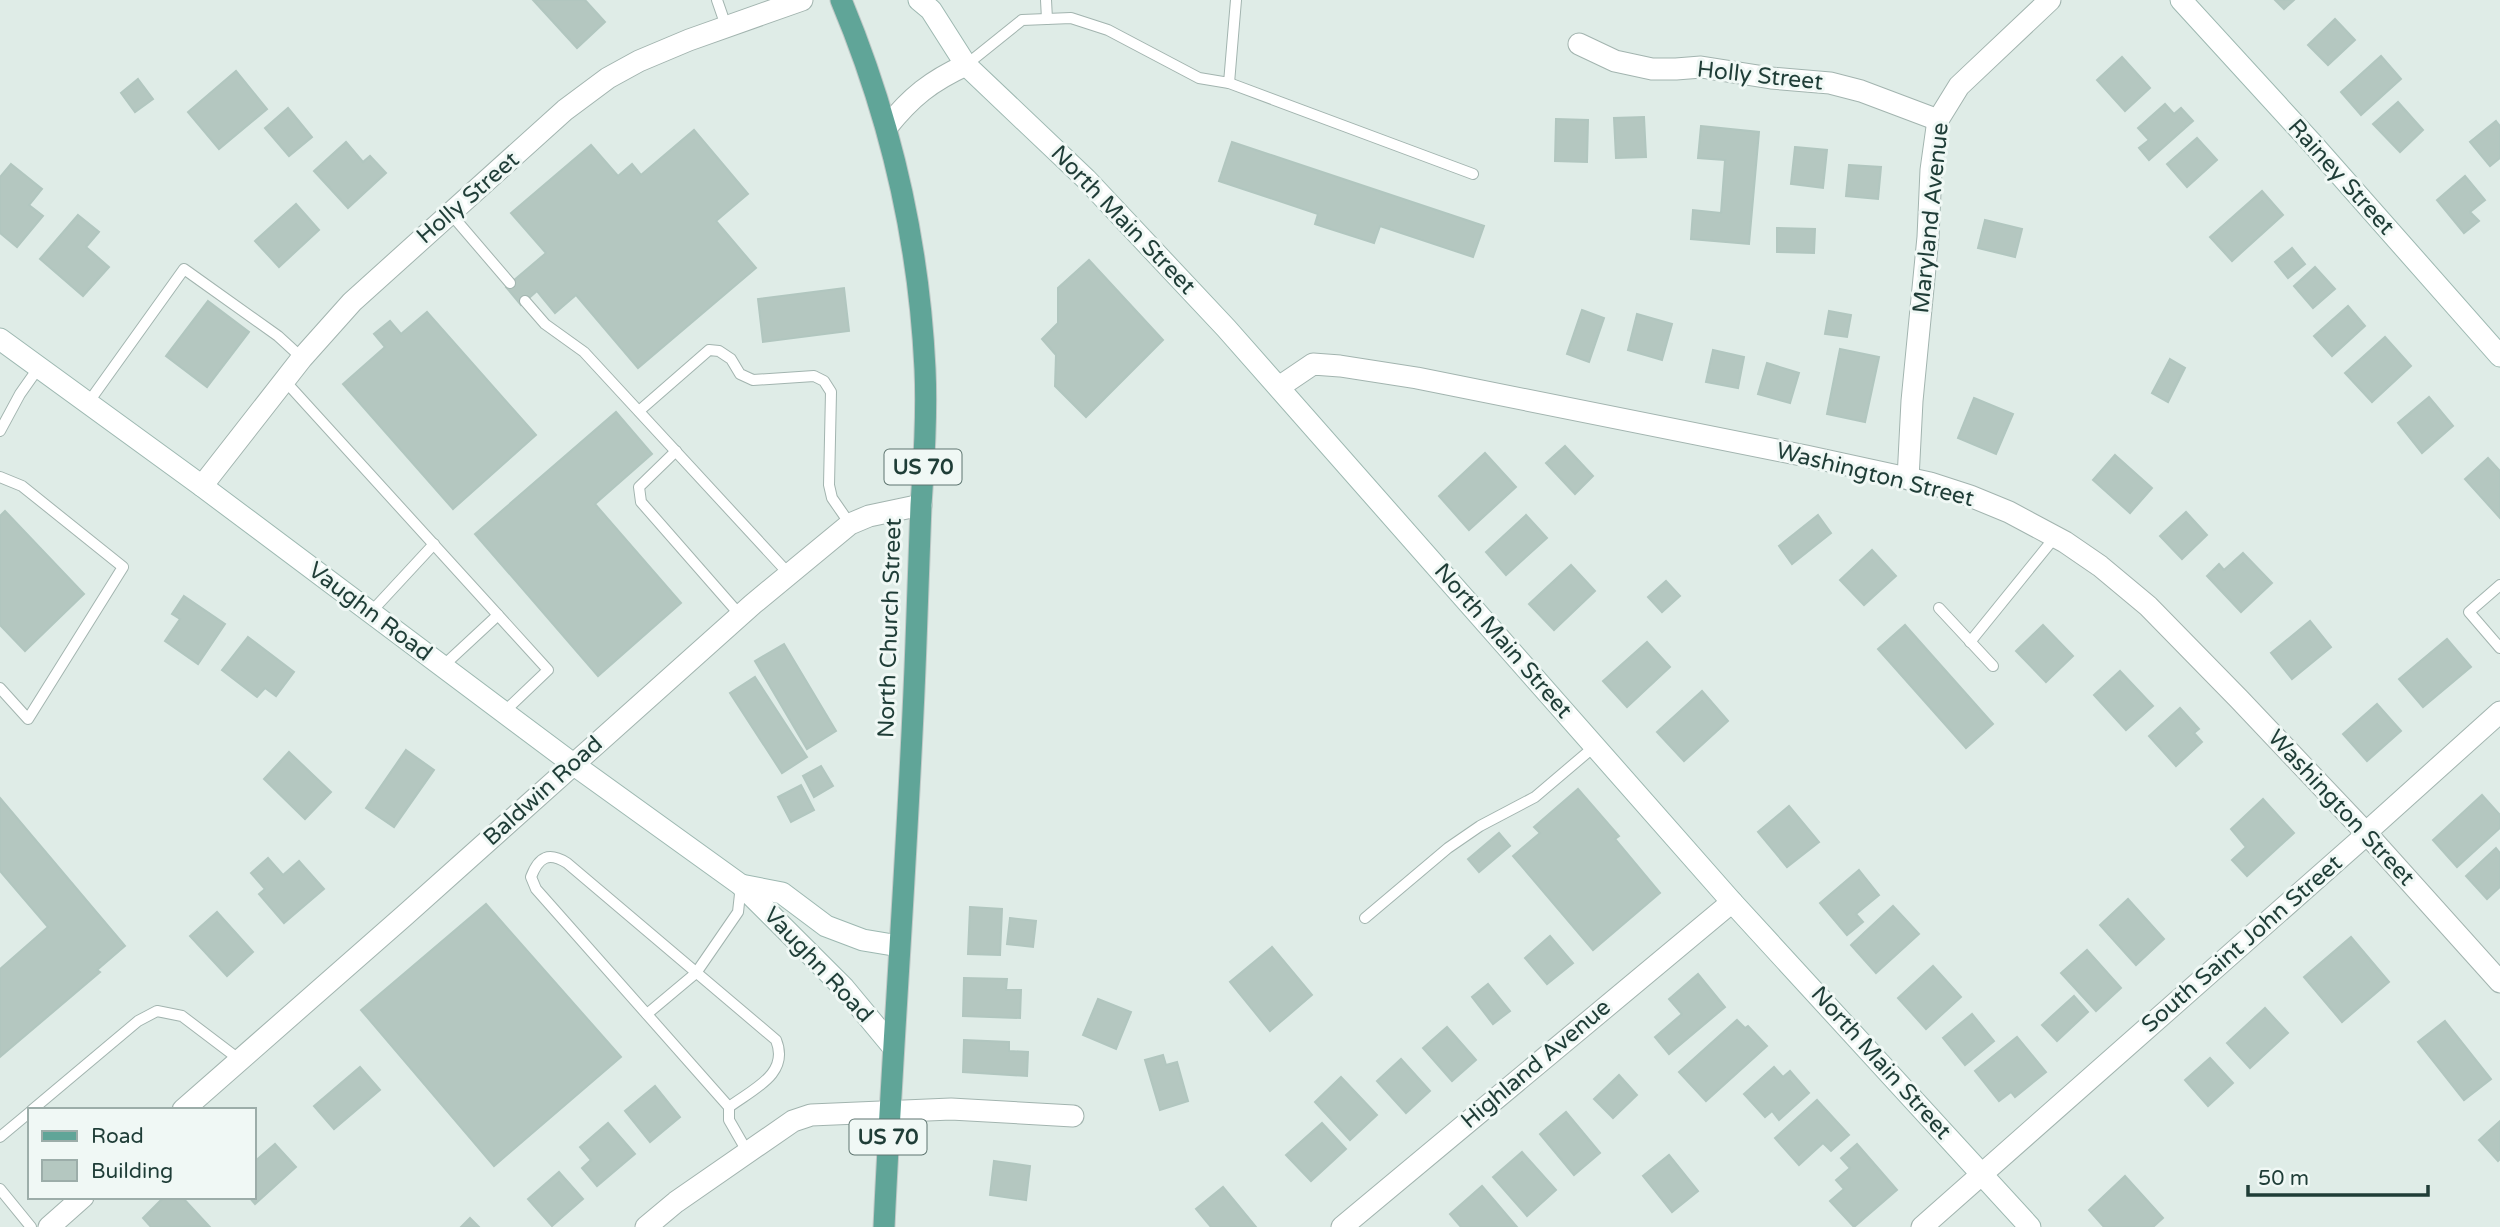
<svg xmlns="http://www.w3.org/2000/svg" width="2500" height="1227" font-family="'Varela Round',sans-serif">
  <rect width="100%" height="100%" fill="#dfece7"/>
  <g fill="#b4c7c0" stroke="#b1c6bf" stroke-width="2">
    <polygon points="533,0 585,0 605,22 577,48"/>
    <polygon points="2275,0 2294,0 2284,9"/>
    <polygon points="2335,19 2355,40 2328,65 2308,45"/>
    <polygon points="2381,56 2401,79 2361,115 2341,92"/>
    <polygon points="2122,57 2150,88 2125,111 2097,80"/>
    <polygon points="236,71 267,109 219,149 188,112"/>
    <polygon points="138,79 153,99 135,112 121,93"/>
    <polygon points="2398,102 2423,130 2400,152 2373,124"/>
    <polygon points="2165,104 2174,114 2181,108 2193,121 2149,160 2139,148 2149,140 2138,128"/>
    <polygon points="288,108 312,137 289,156 265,128"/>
    <polygon points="1644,117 1646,157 1616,158 1614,118"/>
    <polygon points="1556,119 1588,120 1587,162 1555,161"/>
    <polygon points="2496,121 2500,126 2500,158 2490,166 2470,142"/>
    <polygon points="1701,126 1759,132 1749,244 1691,239 1693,210 1721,213 1725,160 1698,158"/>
    <polygon points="694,130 748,194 716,221 756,268 638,368 576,295 555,313 537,291 521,305 506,287 546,253 511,213 591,145 618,176 632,164 641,175"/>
    <polygon points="2197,138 2217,160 2187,187 2167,164"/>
    <polygon points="346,142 363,162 370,156 386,173 348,208 314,171"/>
    <polygon points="1232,142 1484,226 1473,257 1380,226 1374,243 1315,224 1318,214 1219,181"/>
    <polygon points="1795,147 1827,150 1823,188 1791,184"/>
    <polygon points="11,164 42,189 29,205 43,216 17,247 0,233 0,177"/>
    <polygon points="1849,165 1881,167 1878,199 1846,196"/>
    <polygon points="2465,176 2485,200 2470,212 2479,221 2464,233 2437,200"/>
    <polygon points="2262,191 2283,215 2232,261 2210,237"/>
    <polygon points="296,204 319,230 279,267 255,241"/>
    <polygon points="78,215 99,232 86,247 109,267 83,296 40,259"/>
    <polygon points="1985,220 2022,229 2015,257 1978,248"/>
    <polygon points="1777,228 1815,229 1814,253 1777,252"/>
    <polygon points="2292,248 2305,264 2288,278 2275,262"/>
    <polygon points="1089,260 1163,340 1086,417 1055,386 1056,355 1042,339 1058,323 1058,288"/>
    <polygon points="2315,267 2335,289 2313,308 2294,286"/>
    <polygon points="844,288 849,331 763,342 758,299"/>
    <polygon points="208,301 249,332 207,387 166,356"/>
    <polygon points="2348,306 2365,326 2332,356 2314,336"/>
    <polygon points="1582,310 1604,318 1589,362 1567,354"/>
    <polygon points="1829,311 1851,315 1847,337 1825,334"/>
    <polygon points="427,312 536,435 453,509 343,384 385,347 374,334 390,321 401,334"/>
    <polygon points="1637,314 1672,324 1662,360 1628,350"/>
    <polygon points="2385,337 2411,366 2372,402 2345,373"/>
    <polygon points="1840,349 1879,357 1865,422 1827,414"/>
    <polygon points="1713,350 1744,357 1738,388 1706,382"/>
    <polygon points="2170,359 2185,368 2168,402 2152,393"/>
    <polygon points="1767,363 1799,373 1790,403 1758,394"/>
    <polygon points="2429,397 2453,426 2422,453 2398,423"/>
    <polygon points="1974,398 2013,414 1996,454 1958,438"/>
    <polygon points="616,412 652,454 595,504 681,603 598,676 475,534"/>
    <polygon points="1565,446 1593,476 1575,494 1546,463"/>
    <polygon points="1485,453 1516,487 1469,530 1439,496"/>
    <polygon points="2115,455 2152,488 2130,513 2093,480"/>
    <polygon points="2488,458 2500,471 2500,518 2465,479"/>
    <polygon points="5,511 84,594 25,651 0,625 0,516"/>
    <polygon points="2186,512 2207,535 2182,559 2160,536"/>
    <polygon points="1526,515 1547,538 1506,575 1486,552"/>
    <polygon points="1818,515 1831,533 1792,564 1779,546"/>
    <polygon points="1872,550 1896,576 1864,605 1840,580"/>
    <polygon points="2243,553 2272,583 2241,612 2207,576 2219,564 2224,570"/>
    <polygon points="1571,565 1595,591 1554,630 1529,604"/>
    <polygon points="1666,581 1680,596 1662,612 1648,597"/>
    <polygon points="184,596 225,624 198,664 165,641 180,619 172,614"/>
    <polygon points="2310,621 2331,647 2292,679 2271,653"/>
    <polygon points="1905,625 1993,724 1966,748 1878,649"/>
    <polygon points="2043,625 2073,656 2046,682 2016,651"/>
    <polygon points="248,637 294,672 276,696 265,688 257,697 222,670"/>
    <polygon points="2447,639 2471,667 2423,707 2399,679"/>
    <polygon points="1647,642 1670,667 1627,707 1603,681"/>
    <polygon points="784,644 836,731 807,749 755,661"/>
    <polygon points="2120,671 2153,706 2126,730 2094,695"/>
    <polygon points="755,677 807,757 782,773 730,693"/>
    <polygon points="1702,691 1728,721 1684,761 1657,732"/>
    <polygon points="2377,704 2401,731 2367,761 2343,734"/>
    <polygon points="2180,708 2199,729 2194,733 2202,742 2176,766 2149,736"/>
    <polygon points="406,750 434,770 394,827 366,808"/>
    <polygon points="289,752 331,792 305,819 264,779"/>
    <polygon points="821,766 833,786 814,797 803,776"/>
    <polygon points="801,785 814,810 791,822 778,797"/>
    <polygon points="1578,789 1619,836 1615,839 1660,893 1593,950 1513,856 1540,833 1534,827"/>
    <polygon points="2482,795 2500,815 2500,828 2457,867 2433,840"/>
    <polygon points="0,798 125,946 97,970 100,972 0,1057 0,969 48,927 0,871"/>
    <polygon points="2263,799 2294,833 2247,876 2232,860 2246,847 2231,829"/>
    <polygon points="1789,806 1819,842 1787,867 1758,832"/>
    <polygon points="1499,833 1510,846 1479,872 1468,859"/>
    <polygon points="2496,848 2500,853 2500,887 2487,899 2466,876"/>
    <polygon points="268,858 283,875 299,861 324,889 284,923 259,894 265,889 251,873"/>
    <polygon points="1859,870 1879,895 1856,914 1863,922 1847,935 1820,903"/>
    <polygon points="2128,899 2164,939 2136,965 2100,925"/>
    <polygon points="486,904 621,1057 494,1166 361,1010"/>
    <polygon points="1893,906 1919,934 1876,973 1851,945"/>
    <polygon points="970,907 1002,909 1000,955 968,954"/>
    <polygon points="217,912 253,952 227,976 190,936"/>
    <polygon points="1010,918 1036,921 1033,947 1007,944"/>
    <polygon points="1550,936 1573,963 1547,984 1525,958"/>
    <polygon points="2351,937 2389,982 2342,1022 2304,977"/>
    <polygon points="1272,947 1312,995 1270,1031 1230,982"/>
    <polygon points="2087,950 2121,988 2096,1011 2061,973"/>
    <polygon points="1933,966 1961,997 1926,1029 1898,998"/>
    <polygon points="1698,974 1725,1007 1669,1054 1655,1037 1682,1014 1669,999"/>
    <polygon points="964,978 1007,979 1006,990 1021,990 1020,1018 963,1016"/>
    <polygon points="1488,984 1510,1011 1493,1024 1472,997"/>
    <polygon points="2074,996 2088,1012 2057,1041 2042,1025"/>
    <polygon points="1098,999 1131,1012 1116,1049 1083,1035"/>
    <polygon points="2265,1008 2288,1033 2250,1068 2227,1043"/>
    <polygon points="1972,1014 1994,1041 1965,1065 1943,1038"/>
    <polygon points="1737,1020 1745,1028 1748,1026 1767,1046 1706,1101 1679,1072"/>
    <polygon points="2445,1021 2491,1079 2464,1100 2418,1042"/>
    <polygon points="1447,1027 1476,1060 1452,1081 1423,1048"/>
    <polygon points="2017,1037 2046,1072 2015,1097 2011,1092 1999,1101 1975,1071"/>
    <polygon points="964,1040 1009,1042 1009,1051 1028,1052 1027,1076 963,1072"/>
    <polygon points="1163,1055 1166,1065 1177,1062 1188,1101 1160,1110 1145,1060"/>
    <polygon points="2210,1058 2233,1083 2208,1106 2185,1080"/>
    <polygon points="1401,1059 1430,1091 1406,1113 1377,1081"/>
    <polygon points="360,1067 380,1090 334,1129 314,1106"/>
    <polygon points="1774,1067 1783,1077 1790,1071 1809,1093 1779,1120 1772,1111 1765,1117 1744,1094"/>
    <polygon points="1619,1075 1637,1095 1613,1118 1594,1099"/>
    <polygon points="1341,1077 1377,1115 1350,1140 1315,1102"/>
    <polygon points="655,1086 680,1117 650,1142 625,1111"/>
    <polygon points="1817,1100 1849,1135 1831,1151 1823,1143 1799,1165 1775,1138"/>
    <polygon points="1566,1112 1600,1153 1574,1175 1540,1134"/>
    <polygon points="2500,1121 2500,1159 2498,1161 2479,1140"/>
    <polygon points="608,1123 635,1154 597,1186 582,1168 591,1160 580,1147"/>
    <polygon points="1322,1123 1346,1149 1311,1181 1286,1155"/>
    <polygon points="275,1144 296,1167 255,1204 249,1197 254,1197 254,1162"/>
    <polygon points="1857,1144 1897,1190 1854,1227 1830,1201 1844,1189 1836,1180 1850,1168 1841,1158"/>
    <polygon points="1522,1152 1556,1190 1527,1216 1493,1177"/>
    <polygon points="1669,1155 1698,1191 1672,1212 1643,1176"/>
    <polygon points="994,1161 1030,1166 1026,1200 990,1195"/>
    <polygon points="559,1172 583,1199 552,1226 528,1199"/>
    <polygon points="2125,1176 2163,1218 2153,1227 2104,1227 2089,1210"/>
    <polygon points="1482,1186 1517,1227 1461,1227 1450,1214"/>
    <polygon points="1223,1187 1256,1227 1211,1227 1196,1209"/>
    <polygon points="164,1197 182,1197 209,1226 151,1227 143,1218"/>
    <polygon points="470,1218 479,1227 461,1227"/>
  </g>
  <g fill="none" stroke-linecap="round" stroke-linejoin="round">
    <defs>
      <g id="lane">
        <polyline points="717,0 726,26"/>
        <polyline points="1046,0 1047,19"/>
        <polyline points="966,65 1022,20 1071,18 1108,30 1199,78 1229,83 1236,0"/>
        <polyline points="1229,83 1473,174"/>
        <polyline points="450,213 510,283"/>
        <polyline points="525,301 545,324 584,352 789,574"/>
        <polyline points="285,381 548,670 504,712"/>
        <polyline points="88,403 184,269 278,336 302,358"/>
        <polyline points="639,411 709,350 719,351 731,359 740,374 753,380 814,376 824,381 831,392 829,485 832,498 850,524"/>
        <polyline points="0,431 20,394 39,367"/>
        <polyline points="676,451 639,487 641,502 740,615"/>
        <polyline points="0,477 22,486 123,567 28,719 0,688"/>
        <polyline points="2500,585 2469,612 2500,648"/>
        <polyline points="1939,608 1993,666"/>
        <polyline points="371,612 434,544"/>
        <polyline points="1970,642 2055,537"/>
        <polyline points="443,666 498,615"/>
        <polyline points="1365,918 1448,848 1480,826 1535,797 1595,746"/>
        <polyline points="647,1014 696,973 738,912 741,885"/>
        <path d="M729,1107C753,1089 790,1074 776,1040L567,863C549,852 539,856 531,877L536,889L729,1107V1120L748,1153"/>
        <polyline points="32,1110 138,1021 157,1011 182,1016 240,1060"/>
        <polyline points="0,1137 30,1112"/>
        <polyline points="0,1189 31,1227"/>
      </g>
      <g id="street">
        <polyline points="1579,44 1615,61 1652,69 1676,69 1701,67 1771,78 1830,83 1861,91 1938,120"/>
        <path d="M887,127C911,97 931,81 966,65"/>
        <polyline points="1279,387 1313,364 1340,366 1417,378 1806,456 1930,483 1970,496 2009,512 2065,542 2100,566 2148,606 2239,699 2367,834 2500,982"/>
        <polyline points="1908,479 1912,401 1928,237 1931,170 1938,120 1959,86 2050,0"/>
        <polyline points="202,486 302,358 352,302 565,110 608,78 639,61 689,40 802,0"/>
        <polyline points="183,1110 404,916 753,604 850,524 869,516 921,505"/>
        <polyline points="49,1227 83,1197"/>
        <polyline points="646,1227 676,1202 793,1121 811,1115 951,1109 1073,1116"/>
        <polyline points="1342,1227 1732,902"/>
        <polyline points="1922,1227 2367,834 2370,829 2500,712"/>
      </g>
      <g id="secondary">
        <polyline points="919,0 931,10 966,65 1086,179 1226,328 1732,902 2030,1227"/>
        <polyline points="2181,0 2311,142 2500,356"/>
        <polyline points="0,339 202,486 573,764 741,885 844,988 893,1047"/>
        <polyline points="741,885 782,893 826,926 863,940 899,946"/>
      </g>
      <path id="primary" d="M841,0C890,117 919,242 925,369C927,414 924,460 921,505C919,551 918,597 916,642C909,837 893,1032 884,1227"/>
    </defs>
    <use href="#lane" stroke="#a2b4af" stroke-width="12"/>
    <use href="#street" stroke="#a2b4af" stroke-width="23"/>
    <use href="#secondary" stroke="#9db8b1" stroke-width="23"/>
    <use href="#primary" stroke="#c0c9c7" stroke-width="23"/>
    <use href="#lane" stroke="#fff" stroke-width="10"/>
    <use href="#street" stroke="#fff" stroke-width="21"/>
    <use href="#secondary" stroke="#fff" stroke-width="21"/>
    <use href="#primary" stroke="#60a598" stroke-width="21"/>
  </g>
  <g text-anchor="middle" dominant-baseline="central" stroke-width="6" stroke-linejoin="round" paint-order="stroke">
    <g fill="#f0f8f5" stroke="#5e7570" stroke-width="2">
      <rect x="884.5" y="449.5" width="77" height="35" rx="5"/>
      <rect x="849.5" y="1119.5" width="77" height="35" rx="5"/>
    </g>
    <g font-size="21" font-weight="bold" fill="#1f3d37">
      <text x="923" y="467">US 70</text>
      <text x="888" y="1137">US 70</text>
    </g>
    <g font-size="23" fill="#1f3d37" stroke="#f0f8f5">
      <text transform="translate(1760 76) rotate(6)">Holly Street</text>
      <text transform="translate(2341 177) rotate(48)">Rainey Street</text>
      <text transform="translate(468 198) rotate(-41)">Holly Street</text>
      <text transform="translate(1931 218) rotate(-84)">Maryland Avenue</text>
      <text transform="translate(1123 220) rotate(46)">North Main Street</text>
      <text transform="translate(1875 475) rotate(14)">Washington Street</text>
      <text transform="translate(370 612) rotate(37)">Vaughn Road</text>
      <text transform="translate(890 628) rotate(-88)">North Church Street</text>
      <text transform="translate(1503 641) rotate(49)">North Main Street</text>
      <text transform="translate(543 791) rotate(-42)">Baldwin Road</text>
      <text transform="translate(2341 808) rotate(47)">Washington Street</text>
      <text transform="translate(2242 944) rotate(-41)">South Saint John Street</text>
      <text transform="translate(818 965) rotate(47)">Vaughn Road</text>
      <text transform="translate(1881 1063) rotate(48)">North Main Street</text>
      <text transform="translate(1536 1064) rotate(-40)">Highland Avenue</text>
    </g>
  </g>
  <rect x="28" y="1108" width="228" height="91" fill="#f0f8f5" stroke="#9cada9" stroke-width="2"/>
  <rect x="42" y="1131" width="35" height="10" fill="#60a598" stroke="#9cada9" stroke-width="2"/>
  <text x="91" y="1143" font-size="21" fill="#1f3d37">Road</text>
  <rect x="42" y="1160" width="35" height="21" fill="#b4c7c0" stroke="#9cada9" stroke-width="2"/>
  <text x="91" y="1178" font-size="21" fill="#1f3d37">Building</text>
  <path d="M2248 1185v10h180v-10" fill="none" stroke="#1f3d37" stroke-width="3.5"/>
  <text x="2258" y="1185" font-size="21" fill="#1f3d37" stroke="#f0f8f5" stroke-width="5" paint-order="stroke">50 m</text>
</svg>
